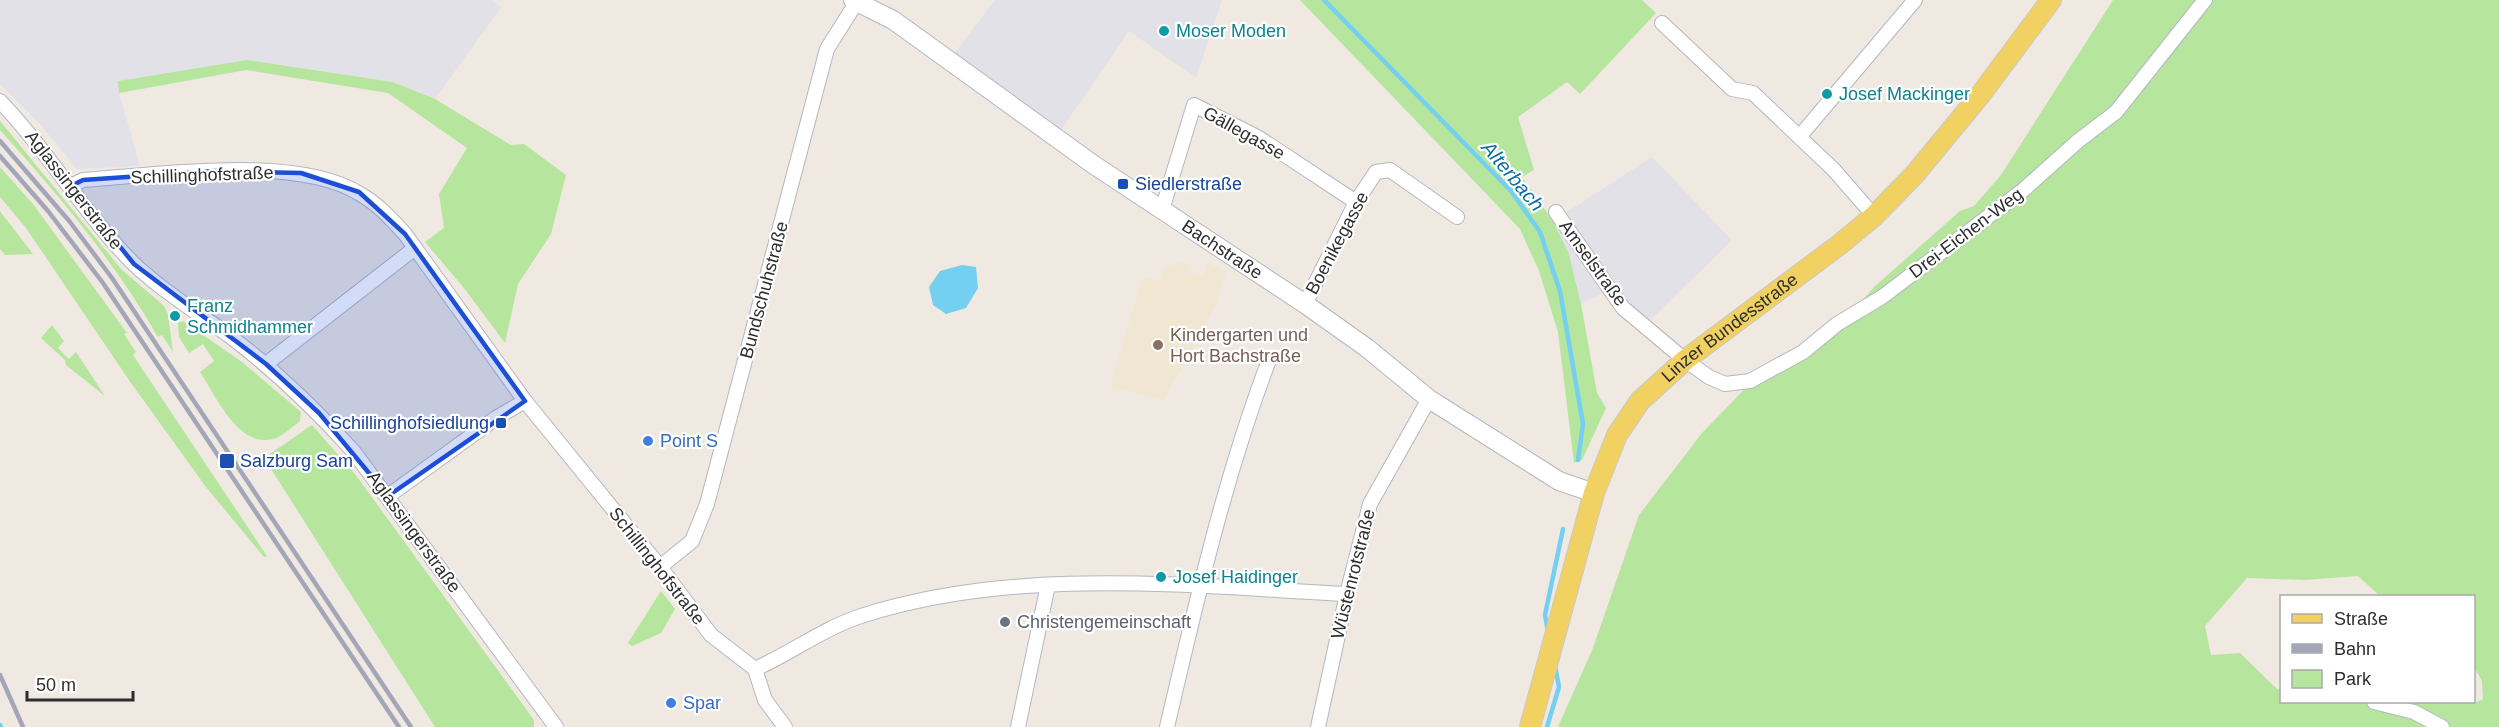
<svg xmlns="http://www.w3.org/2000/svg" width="2499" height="727" font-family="Helvetica,sans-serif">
  <rect width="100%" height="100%" fill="#efe9e1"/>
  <g fill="#e3e1e8">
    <polygon points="0,0 491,0 501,7 435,99 393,82 247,60 119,81 119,93 140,166 77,169 38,122 0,84"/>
    <polygon points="995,0 1222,0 1196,78 1129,31 1061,130 953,55"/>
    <polygon points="1652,157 1732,240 1640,330 1602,293 1581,304 1569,254 1553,221"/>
  </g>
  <polygon fill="#f0e6d1" points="1177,262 1189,265 1187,272 1203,277 1208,263 1226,271 1216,304 1163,401 1110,386 1143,277 1160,281 1165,265 1175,268"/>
  <g fill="#b6e59e" fill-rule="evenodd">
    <polygon points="1300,0 1642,0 1656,13 1580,94 1567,82 1518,117 1534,170 1522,177 1553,221 1569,254 1581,304 1597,393 1606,408 1582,460 1574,463 1558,332 1539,271 1520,229"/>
    <path d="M2113,0H2499V727H1558L1593,648L1639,515L1702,433L1765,368L1849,316L1874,287L1960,211L1974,206L2001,175ZM2358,576L2380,596H2474V667L2482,681L2483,699L2475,703L2282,702L2281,690L2277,689L2240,653L2211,655L2205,626L2247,578L2304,580Z"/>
    <polygon points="247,60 393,82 435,99 511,145 524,144 566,175 551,234 518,284 505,343 464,288 425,242 444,228 439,194 467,148 388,93 246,70 119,93 118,81"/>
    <path d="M0,121L121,269L164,306L168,314L173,352L162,335L158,337C115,262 58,194 0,130Z"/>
    <polygon points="0,167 33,204 127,333 124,334 136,352 133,355 267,556 264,557 206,487 131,383 26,228 0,197"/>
    <polygon points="0,211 3,215 33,254 5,255 0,249"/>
    <path d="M183,321L242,362L301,412L300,421C292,427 282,437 273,439C238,448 216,396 200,372L214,361L203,344L189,353L179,337L178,323Z"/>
    <polygon points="52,325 64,341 58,348 69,359 76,352 105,396 66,365 65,360 41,338"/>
    <polygon points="312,425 355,474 534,720 534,727 435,727 264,458"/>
    <polygon points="661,591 675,609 661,633 632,646 628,643"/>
  </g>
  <polygon fill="#75cff0" points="962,265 976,267 978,288 966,308 946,314 933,305 929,287 940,271"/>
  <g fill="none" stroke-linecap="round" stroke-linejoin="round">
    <g stroke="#75cff0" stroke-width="4.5">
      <polyline points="1324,0 1511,191 1540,232 1560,291 1583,424 1578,460"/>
      <polyline points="1548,631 1545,615 1563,529"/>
      <polyline points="0,725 1,727"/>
      <polyline points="1547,727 1559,687 1555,666"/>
    </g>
    <defs>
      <g id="street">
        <polyline points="1662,23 1732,89 1753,93 1834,170 1874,216"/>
        <path d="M0,101C49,152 84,214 133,263C163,292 199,313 231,337C277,372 316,410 354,452L556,727"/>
        <polyline points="1800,136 1915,0"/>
        <path d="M71,186L83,180C157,175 297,154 360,194C378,204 391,219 405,234L525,401L660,567L711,635L755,669L765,700L785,727"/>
        <polyline points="1162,210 1194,105 1259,138 1356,202"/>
        <polyline points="1556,212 1623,308 1685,360 1709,377 1725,384 1750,381 1803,352 1837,324 1882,297 2022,191 2078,141 2116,112 2205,0"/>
        <polyline points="1305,304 1356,202 1376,172 1390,170 1457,217"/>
        <polyline points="266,364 415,248"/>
        <polyline points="388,496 496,418 525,401"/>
        <polyline points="660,567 692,541 707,504 827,49 856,3"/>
        <path d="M755,669C791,653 824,628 861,616C1016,566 1188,586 1347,594"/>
        <polyline points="2374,702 2414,712 2442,727"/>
        <polyline points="1018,727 1048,585"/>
        <path d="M1167,727C1196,603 1224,479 1269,360"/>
        <polyline points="1318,727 1347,594 1370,504 1429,399"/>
      </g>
      <g id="secondary">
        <path id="s1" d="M853,0L893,20L1094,165L1305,304L1367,348L1429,399L1559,481L1594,493"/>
      </g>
      <g id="primary">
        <path id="s2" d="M1530,727L1594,493L1617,435L1640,401L1685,360L1839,245L1874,216L1915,174L1981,94L2051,0"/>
      </g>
    </defs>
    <use href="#street" stroke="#b4b7c1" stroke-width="16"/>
    <use href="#secondary" stroke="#b4b7c1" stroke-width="20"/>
    <use href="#primary" stroke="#c9c9c9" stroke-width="22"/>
    <use href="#street" stroke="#fff" stroke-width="14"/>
    <use href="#secondary" stroke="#fff" stroke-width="18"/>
    <use href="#primary" stroke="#f2d163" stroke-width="20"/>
    <g stroke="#a3a6b8" stroke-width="4.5">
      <polyline points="0,141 70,222 112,278 411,727"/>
      <polyline points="0,156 48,211 103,283 399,727"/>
      <polyline points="0,675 23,727"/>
    </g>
  </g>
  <path fill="#1d4ed8" fill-opacity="0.2" stroke="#1d4ed8" stroke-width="4.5" stroke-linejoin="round" d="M215,171L301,173L359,192L405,234L525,401L388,496L319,413L266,364L134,264L71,186L83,180Z"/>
  <g fill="#0f9aa8" stroke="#fff" stroke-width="2">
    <circle cx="1164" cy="31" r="6"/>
    <circle cx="1827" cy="94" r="6"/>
    <circle cx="175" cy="316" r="6"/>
    <circle cx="1161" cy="577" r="6"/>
  </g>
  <g fill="#1a4fb4" stroke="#fff" stroke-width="2">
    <rect x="1117" y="178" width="12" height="12" rx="3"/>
    <rect x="495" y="417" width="12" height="12" rx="3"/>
    <rect x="219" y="453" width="16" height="16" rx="3"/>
  </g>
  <circle fill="#8d6e63" stroke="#fff" stroke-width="2" cx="1158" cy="345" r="6"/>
  <g fill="#3f7fe0" stroke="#fff" stroke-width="2">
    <circle cx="648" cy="441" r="6"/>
    <circle cx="671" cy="703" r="6"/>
  </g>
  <circle fill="#6b7280" stroke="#fff" stroke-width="2" cx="1005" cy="622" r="6"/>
  <g text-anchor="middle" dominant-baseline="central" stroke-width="4.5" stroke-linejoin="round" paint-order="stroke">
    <g font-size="18" fill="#0d838f" stroke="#fff" text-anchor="start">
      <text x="1176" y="31">Moser Moden</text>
      <text x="1839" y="94">Josef Mackinger</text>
      <text x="187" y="306">Franz<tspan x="187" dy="21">Schmidhammer</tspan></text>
      <text x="1173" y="577">Josef Haidinger</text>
    </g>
    <g font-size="18" fill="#2e2e2e" stroke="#fff">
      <text transform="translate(1244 133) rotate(29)">Gällegasse</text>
      <text transform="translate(202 175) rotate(-2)">Schillinghofstraße</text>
      <text transform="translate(74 190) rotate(52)">Aglassingerstraße</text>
      <text transform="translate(1966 233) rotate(-37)">Drei-Eichen-Weg</text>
      <text transform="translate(1337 243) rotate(-62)">Boenikegasse</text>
      <text stroke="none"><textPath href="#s1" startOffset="446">Bachstraße</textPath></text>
      <text transform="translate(1593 263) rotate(54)">Amselstraße</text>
      <text transform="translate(764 290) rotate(-75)">Bundschuhstraße</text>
      <text stroke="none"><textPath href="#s2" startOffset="462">Linzer Bundesstraße</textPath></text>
      <text transform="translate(414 532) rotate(54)">Aglassingerstraße</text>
      <text transform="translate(657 566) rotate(52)">Schillinghofstraße</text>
      <text transform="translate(1353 574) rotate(-76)">Wüstenrotstraße</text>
    </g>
    <g font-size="18" fill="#164399" stroke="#fff" text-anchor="start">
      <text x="1135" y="184">Siedlerstraße</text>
      <text x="489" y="423" text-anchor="end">Schillinghofsiedlung</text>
      <text x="240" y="461">Salzburg Sam</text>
    </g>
    <g font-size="18" fill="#785e54" stroke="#fff" text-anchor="start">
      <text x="1170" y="335">Kindergarten und<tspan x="1170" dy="21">Hort Bachstraße</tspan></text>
    </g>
    <g font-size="18" fill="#366cbe" stroke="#fff" text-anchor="start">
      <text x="660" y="441">Point S</text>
      <text x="683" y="703">Spar</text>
    </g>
    <g font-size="18" fill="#5b616d" stroke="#fff" text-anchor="start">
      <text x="1017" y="622">Christengemeinschaft</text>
    </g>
    <g font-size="20" font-style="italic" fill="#0d6fa3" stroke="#fff">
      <text transform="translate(1513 176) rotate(50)">Alterbach</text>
    </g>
  </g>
  <rect x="2280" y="595" width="195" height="108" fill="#ffffff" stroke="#ababab" stroke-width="1.5"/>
  <rect x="2292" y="614" width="30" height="9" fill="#f2d163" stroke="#ababab" stroke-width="1.5"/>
  <text x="2334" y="625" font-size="18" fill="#2e2e2e">Straße</text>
  <rect x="2292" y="644" width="30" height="9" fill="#a3a6b8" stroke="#ababab" stroke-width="1.5"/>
  <text x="2334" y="655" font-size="18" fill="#2e2e2e">Bahn</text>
  <rect x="2292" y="670" width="30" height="18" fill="#b6e59e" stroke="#ababab" stroke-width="1.5"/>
  <text x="2334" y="685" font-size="18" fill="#2e2e2e">Park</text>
  <path d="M27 691v9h106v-9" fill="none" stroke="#2e2e2e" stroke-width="3"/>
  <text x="36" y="691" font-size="18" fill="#2e2e2e" stroke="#ffffff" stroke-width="4.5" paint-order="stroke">50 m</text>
</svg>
